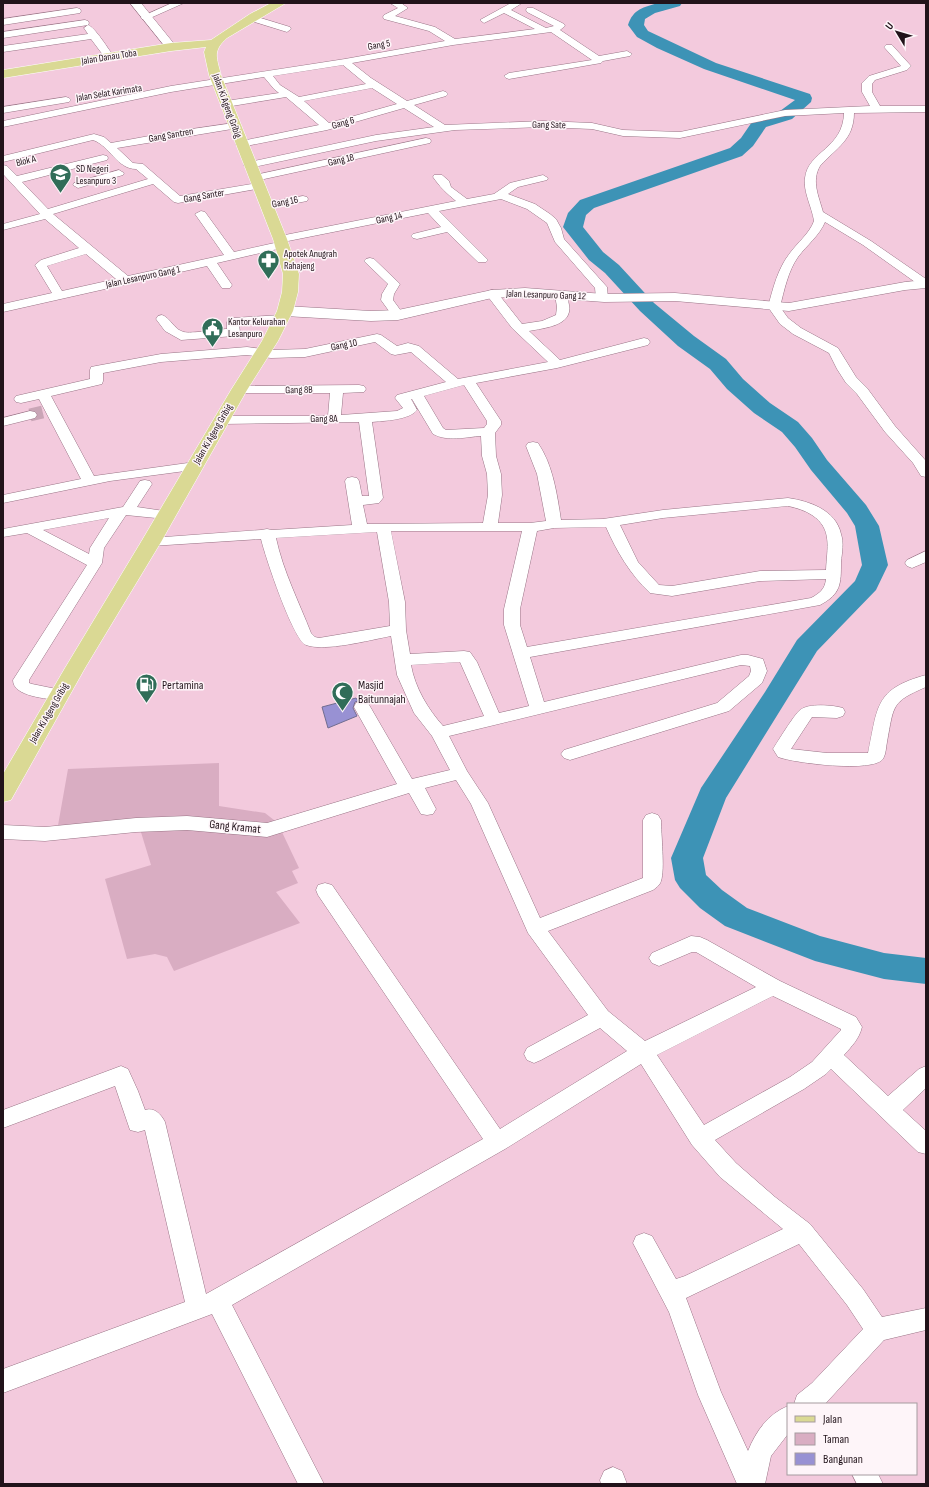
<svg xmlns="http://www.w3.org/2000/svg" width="929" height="1487" font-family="'Sofia Sans Condensed',sans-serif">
  <rect width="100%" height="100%" fill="#f3cadd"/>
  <g fill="#d9adc2">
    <polygon points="219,763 219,806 265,813 279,824 57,831 68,769"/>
    <polygon points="140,829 281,830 299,868 292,871 298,883 276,892 300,923 174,971 167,957 155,954 127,959 105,879 151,865"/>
  </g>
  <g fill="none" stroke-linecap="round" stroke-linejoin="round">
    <path fill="#3d93b6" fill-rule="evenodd" d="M658,3H682L680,6L655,13L645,19L644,25L648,31L716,63L810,94L812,98L811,102L792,119L766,127L753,146L742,156L594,208L586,215L583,227L603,252L619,265L654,303L694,336L726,359L743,379L770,403L798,422L812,438L827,460L866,505L879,526L888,565L876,590L817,651L726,798L703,858L706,875L722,890L747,908L820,936L884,953L926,958V984L884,979L815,961L725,926L700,908L680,888L675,880L671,858L701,788L765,692L797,640L855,581L862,565L855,526L847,513L811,470L795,447L782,432L754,413L727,389L710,369L678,346L640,311L605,273L589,260L563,227L568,213L580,200L730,148L741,138L754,119L780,111L795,100L704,69L657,48L637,37L628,25C633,9 644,7 658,3Z"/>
  </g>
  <polygon fill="#9891d3" stroke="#706d90" points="356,698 358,701 355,702 353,708 357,716 328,728 322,707"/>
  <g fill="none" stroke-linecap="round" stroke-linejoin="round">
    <polyline stroke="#c9a5b6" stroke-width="13" stroke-dasharray="13 6" stroke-linecap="butt" points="30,415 51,410"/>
    <defs>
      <g id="minor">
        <polygon points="172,3 184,3 148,19 142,19 141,17"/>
        <path d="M390,3H401L408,8L395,16L435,27L455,39L535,29L504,13L484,23L480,20L511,3H522L511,10L546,28L554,26L527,12L526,10L527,8H533L564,24L565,26L560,30L599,56L627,51L632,54L630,56L603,61L601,63L509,79L506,78L504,76L509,73L592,60L551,32L453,45L352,63L371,78L407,101L443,91L446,92L448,94L446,96L414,105L445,125L543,121L592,123L623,130L680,132L785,110L870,106L862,92V83L869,76L901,66L884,47L886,45H892L911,66L907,70L875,80L872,84V92L880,106H926V112L854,113C854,140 836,148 820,166C811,181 819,197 823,212L871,241L926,279V288L922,287L863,245L825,222C819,236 807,245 798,257C788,271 784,291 780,307L788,318L801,328L838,348L856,377L867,388L895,426L926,461V477L921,476L913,463L885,432L857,394L846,383L837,369L829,353L793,334L780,324L768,307C773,288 778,268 790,253C798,242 809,234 814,221C812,207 803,192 805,178C808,151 843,149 844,113L785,116L680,138L623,136L592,129L543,127L455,130L376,141L249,168L245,167L244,165L245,163L376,135L434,127L404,108L327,130L241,147L237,146L236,144L237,142L319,125L286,97L226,107L221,104L226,101L279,93L274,89L264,77L171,92L3,127V121L171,86L345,59L445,41L429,31L384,19L383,17L384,15L398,8ZM343,65L366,84L299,97L280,85L273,76ZM372,88L397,104L329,123L304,101Z"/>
        <polygon points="77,8 80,9 81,11 80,13 3,25 3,19"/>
        <polygon points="251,15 290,27 291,29 287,32 248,20 247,18"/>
        <polygon points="85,20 88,21 89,23 88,25 3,38 3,32"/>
        <path d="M88,25C95,27 109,50 114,57L112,59H106L91,39L3,52V46L88,34L84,28Z"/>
        <polygon points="66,97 69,98 71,100 69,102 3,113 3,107"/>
        <path d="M234,123L239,126L238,128L117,148L133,163L143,164L180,196L258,183L262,184L263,186L262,188L178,203L174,202L153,184L53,214L128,276L224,255L195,214L201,211L205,212L234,252L279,242L274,239L276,237L280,236L456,201C446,193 440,187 433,177L434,175H442L449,181L451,187L467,199L494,194L510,183L543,175L548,178L547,180L518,187L508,194L535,204L550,214L556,219L561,228L564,239L607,287L608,298L606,301H598L596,298L595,288L555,242L547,223L527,209L501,199L439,211L488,260L486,262H478L447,232L417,239L413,238L411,236L413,234L441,227L428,213L283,242L288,245L286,247L217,263L232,285L230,288H222L207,266L3,312V304L52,293L35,265L41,260L79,248L45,219L3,230V224L40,214L3,174V165L7,166L17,176L103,155L107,156L108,158L107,160L22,182L48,209L148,179L136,169C117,169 110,146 93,140L3,162V156L94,134L104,137L111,143L171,132ZM86,254L116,279L62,291L47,266Z"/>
        <polygon points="426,138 430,139 431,141 430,143 255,181 250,178 255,175"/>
        <polygon points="119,170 124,173 123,175 78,188 73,185 74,183"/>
        <polygon points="303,196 307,197 308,199 307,201 266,209 261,206 266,203"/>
        <polygon points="370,258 374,259 400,284 394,294 393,300 404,315 402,318 394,318 381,300 382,294 388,284 364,261 366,259"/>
        <path d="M492,290L496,291L522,324L542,321L556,315L557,307L555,295L557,292H565C568,296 568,300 569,305C573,326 544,328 529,331L560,360L644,338L648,339L650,342L648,345L557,368L476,383L501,421V425L495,433L496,456L501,474L502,495L498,523H530L546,521L537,474L526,446L528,443L533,442L538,443C553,465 557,494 561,520L603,519L663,510L788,498C809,501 836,510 841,534C844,543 842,552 841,562C841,584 841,594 820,605L530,657L544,702L741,655H748L763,659L767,671L762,683L729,711L570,760L564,758L561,754L564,750L717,703L749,676L751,671L750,666L741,665L449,736L467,771L488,803L540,918L643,878V820L646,815L652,813L658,815L661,820C661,834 665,869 661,881C660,885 656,888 653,890L548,931L608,1011L645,1041L756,987L696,952H692L659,966L652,963L649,958L652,953L691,936L700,937L707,940L780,981L856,1017L862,1027C859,1039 852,1046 844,1055L888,1096L919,1069L926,1066V1088L903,1110L926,1131V1154L918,1152L831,1069L826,1074L804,1089L715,1140L736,1163L775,1197L810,1224L863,1289L882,1317L926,1308V1330L884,1340L825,1404H794L797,1395L812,1383L863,1329L847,1305L799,1244L686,1298L721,1392L748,1451C756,1431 768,1414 788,1406V1434L771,1456L765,1484H737L698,1395L669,1312L633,1243L636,1236L644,1233L652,1236L676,1279L685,1276L783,1229L720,1177L692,1145L641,1064L505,1149L232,1305L324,1484H298L212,1314L3,1393V1369L185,1302L145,1130L138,1132L130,1130L115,1086L3,1128V1110L121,1066L128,1069L138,1091L145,1110C154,1107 161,1114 165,1122L206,1294L483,1139L318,895L316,890L318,885L325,883L332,885L500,1129L627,1051L600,1028L541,1060L534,1063L527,1060L524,1054L527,1048L588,1015L528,933L471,804L456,780L425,788L436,809L433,814L427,815L421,814L409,793L267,837L187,830L136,832L45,841L3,839V825L45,827L136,818L187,816L267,823L397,784L354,707L356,703L362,701L368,703L412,779L450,770L432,736L414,713L397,675L391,636C370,640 325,652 306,645C293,640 265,556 261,539L151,546L146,545L144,542L146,539L151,538L261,530L267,529L272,530L352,525L345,481L347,478L352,477L357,478L359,481L362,496H369L359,422L221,424L216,423L214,420L216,417L221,416H328L330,393H234L232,390L234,387L239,386L359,385L364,386L366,389L364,392L343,393L341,415L397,411L403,408L395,398L397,395L446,382L411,352L395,355L391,354L375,342L305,357L271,358L247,355L161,362L103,373V381L102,384L51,396L94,476L195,462L200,463L202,466L200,469L110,481L3,503V495L81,479L39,399L21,403L16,402L14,399L16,396L90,379V370L91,367L96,366L161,354L247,347L271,350L305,349L377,334L381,335L397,346L408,343L419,346L458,379L548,362L512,328L486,294L488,291ZM464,385L487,421V424L484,428L446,430L443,428L424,396ZM411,399H412L433,434C447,442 466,437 481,436L482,456L487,474L488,495L483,523L367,524L363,505L379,503L383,498L372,422C383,421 410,420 417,410ZM788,506C797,508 804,510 812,515C833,529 827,548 826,570L760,571L672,586L659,585L638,562L620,525L663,518ZM606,527C617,552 630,574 650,593L672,596L760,581L826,579C825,589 820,593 811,598L527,647L520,625V609L537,531L554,528ZM391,531H522L504,609V625L529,706L499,713L477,662L470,652L464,651L410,654L406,630L405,602ZM377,532L389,602L390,626L319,638L315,637L311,633C299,602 283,571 276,538ZM460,662L484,716L443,726C428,709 415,688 411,665ZM773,996L841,1029V1030L812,1062L790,1077L704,1125L657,1055Z"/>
        <path d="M162,315C171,318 174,330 184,332C190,334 219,329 227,329V322L229,319L233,318L281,315L285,316L287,319L285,322L281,323L239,325L240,332L238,335L234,336L181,340L165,331L156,319L158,316Z"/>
        <polygon points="30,411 35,412 37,415 35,418 3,426 3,418"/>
        <path d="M145,480L150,481L152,484L137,507L171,512L173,515L171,518L166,519L126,515L104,548L102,563L29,680V683L32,684L66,691L68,695L66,699L60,701C47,698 13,697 13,680L87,565L27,533L3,537V529L123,507L140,481ZM109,518L90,548L89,554L43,530Z"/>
        <polygon points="926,551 926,562 912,568 907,566 905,563 907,560"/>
        <path d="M926,675V687C891,702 894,705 887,742C886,747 886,754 883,759C873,773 794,763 778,757L773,749C778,741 794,715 800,710C808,703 833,705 843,708L845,712L843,716L837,718L812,717L791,749L827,753H868C878,707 874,689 926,675Z"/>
        <polygon points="613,1467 622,1471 627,1484 601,1484 600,1480 604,1471"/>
        <polygon points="852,1474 878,1474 883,1484 857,1484"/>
      </g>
      <g id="tertiary">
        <polygon points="130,3 141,3 175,45 177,47 175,49 167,49"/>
        <polygon points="926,280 926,288 905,290 789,311 675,301 604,302 525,296 492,298 398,320 371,321 285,316 280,314 277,311 280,308 285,306 371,311 398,310 492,290 525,288 604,294 675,293 789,303 905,282"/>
      </g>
      <path id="primary" d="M271,3H286L227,38C212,51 217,58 221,75L287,239L299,274L298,292L293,311L278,341L247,390L161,542L85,668L11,800L3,802V774L65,668L141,542L231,390L262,341L277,311L282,292L283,274L273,239L209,75L204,52L206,47L171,51L3,78V70L171,43L211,40L250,14Z"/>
    </defs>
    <use href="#minor" stroke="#997486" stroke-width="1"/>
    <use href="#tertiary" stroke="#997486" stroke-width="1"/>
    <use href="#primary" stroke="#fff" stroke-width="1"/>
    <use href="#minor" fill="#fff" fill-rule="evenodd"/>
    <use href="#tertiary" fill="#fff" fill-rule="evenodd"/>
    <use href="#primary" fill="#dad994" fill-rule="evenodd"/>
  </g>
  <defs>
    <symbol id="school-pin" viewBox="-11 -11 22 30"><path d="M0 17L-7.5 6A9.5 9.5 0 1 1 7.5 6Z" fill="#306d58" stroke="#fef5f9"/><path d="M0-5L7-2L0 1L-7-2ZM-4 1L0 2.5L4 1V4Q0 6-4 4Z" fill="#fff"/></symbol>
    <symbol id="pharmacy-pin" viewBox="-11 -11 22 30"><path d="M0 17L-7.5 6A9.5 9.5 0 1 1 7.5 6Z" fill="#306d58" stroke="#fef5f9"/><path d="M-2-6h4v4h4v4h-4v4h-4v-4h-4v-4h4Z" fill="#fff"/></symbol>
    <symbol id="civic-pin" viewBox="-11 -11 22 30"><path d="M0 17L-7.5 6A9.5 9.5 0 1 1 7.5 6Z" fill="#306d58" stroke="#fef5f9"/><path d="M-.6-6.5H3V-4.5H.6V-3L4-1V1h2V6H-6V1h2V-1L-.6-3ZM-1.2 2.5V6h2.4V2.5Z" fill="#fff"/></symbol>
    <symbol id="fuel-pin" viewBox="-11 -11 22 30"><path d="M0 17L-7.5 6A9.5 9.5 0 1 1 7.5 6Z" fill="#306d58" stroke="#fef5f9"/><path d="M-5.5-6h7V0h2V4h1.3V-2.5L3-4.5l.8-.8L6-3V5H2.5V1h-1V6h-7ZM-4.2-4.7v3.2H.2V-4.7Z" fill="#fff"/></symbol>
    <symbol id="mosque-pin" viewBox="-11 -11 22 30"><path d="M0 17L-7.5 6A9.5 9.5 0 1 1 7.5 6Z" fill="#306d58" stroke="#fef5f9"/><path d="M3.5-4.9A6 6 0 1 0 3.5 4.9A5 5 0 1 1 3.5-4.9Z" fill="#fff"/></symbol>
  </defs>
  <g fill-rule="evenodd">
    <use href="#school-pin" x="48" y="162" width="25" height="34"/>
    <use href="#pharmacy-pin" x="256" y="248" width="25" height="34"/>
    <use href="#civic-pin" x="200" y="316" width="25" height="34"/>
    <use href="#fuel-pin" x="134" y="672" width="25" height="34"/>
    <use href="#mosque-pin" x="330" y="680" width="25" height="34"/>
  </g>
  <g text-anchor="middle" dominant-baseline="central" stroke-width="3" stroke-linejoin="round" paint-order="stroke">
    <g font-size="10" fill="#21131a" stroke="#fef5f9">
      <text transform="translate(379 45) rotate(-10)">Gang 5</text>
      <text transform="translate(109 57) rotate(-9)">Jalan Danau Toba</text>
      <text transform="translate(109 93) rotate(-9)">Jalan Selat Karimata</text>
      <text transform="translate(227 106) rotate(70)">Jalan Ki Ageng Gribig</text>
      <text transform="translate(343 123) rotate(-15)">Gang 6</text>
      <text transform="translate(549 125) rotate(1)">Gang Sate</text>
      <text transform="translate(171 135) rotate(-10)">Gang Santren</text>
      <text transform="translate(341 160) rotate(-13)">Gang 18</text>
      <text transform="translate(26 161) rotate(-14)">Blok A</text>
      <text transform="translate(204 196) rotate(-10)">Gang Santer</text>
      <text transform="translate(285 202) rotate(-11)">Gang 16</text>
      <text transform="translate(389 218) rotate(-12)">Gang 14</text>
      <text transform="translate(143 277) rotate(-12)">Jalan Lesanpuro Gang 1</text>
      <text transform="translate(546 295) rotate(2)">Jalan Lesanpuro Gang 12</text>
      <text transform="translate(344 345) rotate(-11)">Gang 10</text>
      <text transform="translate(299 390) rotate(-1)">Gang 8B</text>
      <text x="324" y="419">Gang 8A</text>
      <text transform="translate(213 434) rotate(-60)">Jalan Ki Ageng Gribig</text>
      <text transform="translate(49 713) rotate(-60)">Jalan Ki Ageng Gribig</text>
    </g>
    <g font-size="10" fill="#21131a" stroke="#fef5f9" text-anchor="start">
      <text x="76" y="169">SD Negeri<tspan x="76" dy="12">Lesanpuro 3</tspan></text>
      <text x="284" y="254">Apotek Anugrah<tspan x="284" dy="12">Rahajeng</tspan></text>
      <text x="228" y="322">Kantor Kelurahan<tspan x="228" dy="12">Lesanpuro</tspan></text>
    </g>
    <g font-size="12" fill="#21131a" stroke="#fef5f9" text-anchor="start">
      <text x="162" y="685">Pertamina</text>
      <text x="358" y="685">Masjid<tspan x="358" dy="14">Baitunnajah</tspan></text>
    </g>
    <g font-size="12" fill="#21131a" stroke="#fef5f9">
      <text transform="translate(235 827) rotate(6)">Gang Kramat</text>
    </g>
  </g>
  <rect width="929" height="1487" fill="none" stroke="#21131a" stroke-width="8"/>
  <rect x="787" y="1403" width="130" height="72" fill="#fef5f9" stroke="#a69ba0"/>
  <rect x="795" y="1416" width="20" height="6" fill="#dad994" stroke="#a69ba0"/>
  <text x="823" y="1423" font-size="12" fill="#21131a">Jalan</text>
  <rect x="795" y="1433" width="20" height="12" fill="#d9adc2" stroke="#a69ba0"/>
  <text x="823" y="1443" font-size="12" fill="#21131a">Taman</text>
  <rect x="795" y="1453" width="20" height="12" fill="#9891d3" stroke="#a69ba0"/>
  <text x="823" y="1463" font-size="12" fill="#21131a">Bangunan</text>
  <g transform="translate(897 32) rotate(308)" stroke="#fef5f9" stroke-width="3" paint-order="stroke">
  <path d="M0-3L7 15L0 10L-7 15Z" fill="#21131a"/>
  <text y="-6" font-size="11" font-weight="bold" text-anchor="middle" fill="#21131a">U</text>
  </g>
</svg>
